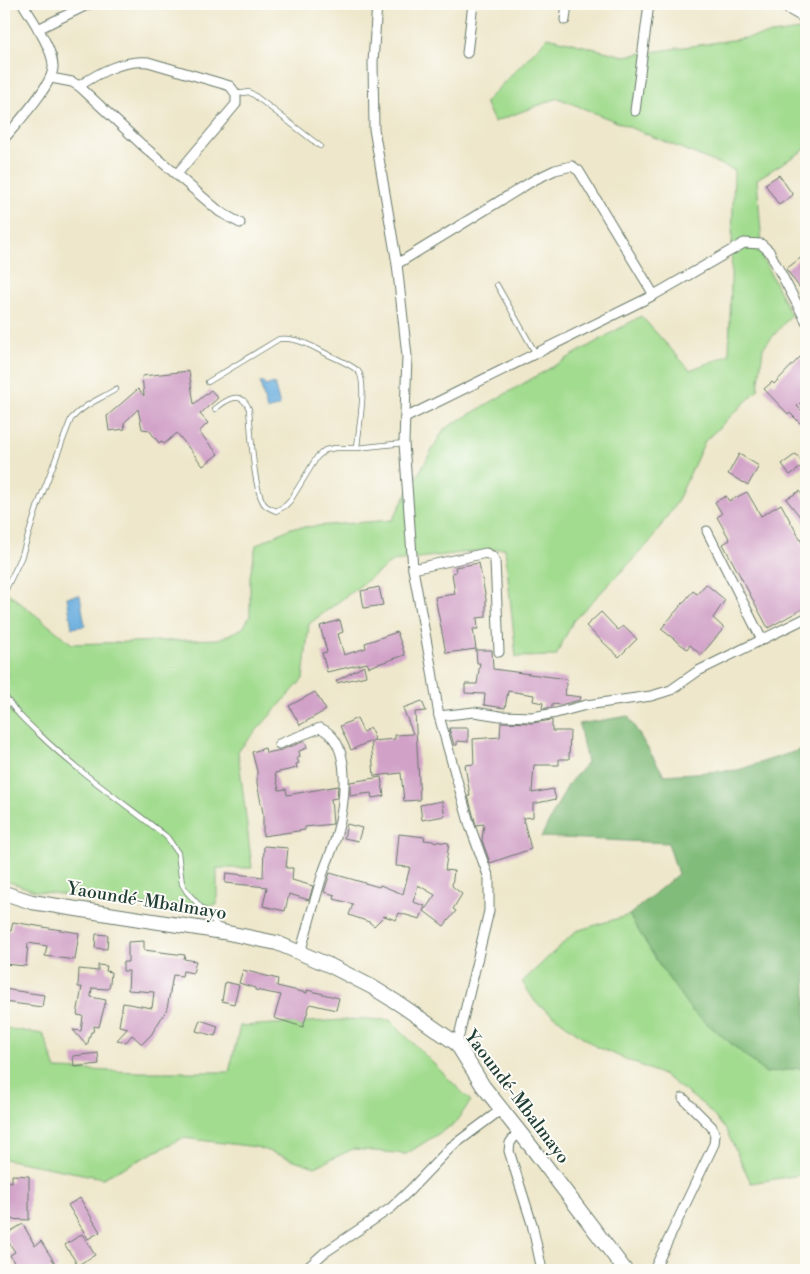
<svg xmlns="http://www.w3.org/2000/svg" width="810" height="1274" font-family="'Libre Bodoni',serif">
  <rect width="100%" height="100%" fill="#fdfcf7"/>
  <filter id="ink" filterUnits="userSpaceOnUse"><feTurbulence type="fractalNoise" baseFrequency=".02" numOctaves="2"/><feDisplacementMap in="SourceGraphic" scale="10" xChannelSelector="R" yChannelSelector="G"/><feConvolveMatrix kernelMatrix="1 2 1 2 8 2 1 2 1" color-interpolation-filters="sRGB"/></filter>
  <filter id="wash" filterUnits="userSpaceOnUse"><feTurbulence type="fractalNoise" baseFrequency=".0096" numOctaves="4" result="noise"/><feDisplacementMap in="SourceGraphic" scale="20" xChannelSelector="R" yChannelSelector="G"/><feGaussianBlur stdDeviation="1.12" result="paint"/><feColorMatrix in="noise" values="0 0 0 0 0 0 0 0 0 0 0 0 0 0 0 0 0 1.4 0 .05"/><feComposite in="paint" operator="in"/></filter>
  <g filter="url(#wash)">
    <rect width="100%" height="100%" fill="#eee7cb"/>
    <g fill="#a2dc8f" stroke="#608c62">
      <polygon points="806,29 806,149 757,179 763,259 791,315 763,348 758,390 705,441 677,502 650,542 573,621 556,656 516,657 505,548 393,561 309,624 303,679 238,751 252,868 217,868 217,905 156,906 35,891 4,880 4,681 8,675 4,670 4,590 72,644 219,639 243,628 250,616 250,576 256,545 291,528 392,520 444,429 641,316 690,370 729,355 734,170 558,98 494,122 485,102 548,37 624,56"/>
      <polygon points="629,915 662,969 692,1010 766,1073 806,1067 806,1174 751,1183 726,1130 705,1106 665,1076 595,1046 536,1003 522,982 576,931"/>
      <polygon points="362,1019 390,1020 471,1101 454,1124 406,1154 353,1149 315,1167 256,1147 183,1138 103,1178 4,1159 4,1028 43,1034 56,1069 140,1072 229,1072 240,1026"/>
    </g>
    <polygon fill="#81bc7a" stroke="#507c57" points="628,716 664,775 738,770 806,748 806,1067 766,1073 691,1010 662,969 629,915 678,874 668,843 541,837 569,783 587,763 579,724"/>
    <g fill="#6aaedf" stroke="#44768a">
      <polygon points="263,382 265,386 274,383 280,406 267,410 260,383"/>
      <polygon points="80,595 85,626 72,628 67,597"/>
    </g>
    <g id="blocks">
      <g fill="#d1a1c8">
        <polygon points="779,175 793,195 779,205 765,184"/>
        <polygon points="806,254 806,292 801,286 799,287 786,269"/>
        <polygon points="800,357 806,363 806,397 797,406 806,415 806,429 790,413 788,414 764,389 772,382 774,384"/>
        <polygon points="189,371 194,404 211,390 218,398 200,414 208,423 199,432 218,454 203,466 177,433 164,444 161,441 159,443 149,430 142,429 138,409 124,423 125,429 109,431 107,416 138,389 144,396 142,376"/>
        <polygon points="739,454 759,466 748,485 728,474"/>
        <polygon points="796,454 804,465 790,475 782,464"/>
        <polygon points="800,491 806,502 806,524 786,499"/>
        <polygon points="747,492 761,516 781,504 806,550 806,607 768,628 723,544 730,540 717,517 722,514 715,502 726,496 729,501"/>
        <polygon points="479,563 486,599 486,617 477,618 478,629 473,629 476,649 446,653 435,597 455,594 452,573 456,572 455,567"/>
        <polygon points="706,584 725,600 713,618 724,628 701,655 690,645 687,649 661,629 693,591 697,594"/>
        <polygon points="379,587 383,605 364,608 361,591"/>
        <polygon points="601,612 618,630 623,626 637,639 619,657 586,626"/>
        <polygon points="340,620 343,632 338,634 344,655 366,648 365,643 397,632 405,655 369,667 367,663 327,672 322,653 327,652 320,626"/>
        <polygon points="476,650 492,650 493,669 567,679 565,695 581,697 580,700 560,705 552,704 552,707 542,709 543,703 533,701 534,695 508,691 505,708 484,705 485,694 465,693 465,684 477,684 480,663 477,663"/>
        <polygon points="364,666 366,676 337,683 336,681"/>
        <polygon points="315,692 326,710 300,725 289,706"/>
        <polygon points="422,701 426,711 415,712 420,800 404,801 401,773 374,776 371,741 351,750 340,726 357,718 363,732 370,728 375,739 372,741 395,739 395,735 413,734 403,708"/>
        <polygon points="552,720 552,731 570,731 569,759 559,759 559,765 534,765 532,793 553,789 556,799 533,804 533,817 523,818 531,849 490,863 482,840 484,824 476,825 468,796 470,796 465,765 474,764 473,739 500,737 501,722 532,723"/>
        <polygon points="449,728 468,728 468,742 457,741 457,745 454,745"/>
        <polygon points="305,741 307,748 299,751 300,757 297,758 299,763 296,764 297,768 275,773 279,790 286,789 287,795 338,786 337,798 331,799 333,824 305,827 305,830 263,836 263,813 257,783 257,771 252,752 265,748 266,753 281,750"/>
        <polygon points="381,777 384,796 372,798 371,793 350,796 350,782"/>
        <polygon points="442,801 445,816 422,820 420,805"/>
        <polygon points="347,824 362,828 358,841 344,838"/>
        <polygon points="399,834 425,837 424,840 449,843 445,870 454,871 452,886 462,894 453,909 456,911 444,926 424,911 435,895 418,885 413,902 425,906 420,919 399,913 396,920 384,916 374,926 369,922 349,915 353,904 334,899 335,895 324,892 330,873 379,887 380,885 403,894 410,867 396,866"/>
        <polygon points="264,846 288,848 286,868 293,868 292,880 313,886 309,900 289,894 285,911 263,906 267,887 225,883 226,873 263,877"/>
        <polygon points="13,922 79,933 75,960 45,956 47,946 28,943 26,966 4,964 4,930 11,931"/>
        <polygon points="96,934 108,935 107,949 95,948"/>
        <polygon points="144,941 144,950 185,955 184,959 196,961 193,973 183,971 182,976 173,975 167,1009 151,1035 142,1044 132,1035 126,1042 117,1040 128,1028 119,1026 123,1003 152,1008 154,992 128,990 129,971 123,971 123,962 128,962 128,942"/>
        <polygon points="98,965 107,966 106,971 111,972 110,984 108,989 92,988 91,997 106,1000 99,1027 94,1026 93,1032 91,1032 87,1046 73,1030 81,1031 83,1016 77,1015 82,987 78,987 79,969 98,971"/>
        <polygon points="243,970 278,979 277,986 307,993 307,990 339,998 336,1010 310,1004 303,1027 274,1018 281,995 255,990 255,988 239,983"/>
        <polygon points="225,982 239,985 234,1004 222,1001"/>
        <polygon points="4,989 44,995 42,1007 4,1002"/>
        <polygon points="200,1020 218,1026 215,1036 196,1031"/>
        <polygon points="98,1053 99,1064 74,1067 73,1056"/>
        <polygon points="12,1175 29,1176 29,1220 4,1219 4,1181 12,1182"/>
        <polygon points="80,1198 100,1232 88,1239 68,1205"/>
        <polygon points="23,1224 35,1246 41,1241 58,1268 54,1270 18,1270 10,1255 15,1252 4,1235"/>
        <polygon points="82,1234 95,1255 78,1265 65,1245"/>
      </g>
    </g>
  </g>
  <g filter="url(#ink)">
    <use href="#blocks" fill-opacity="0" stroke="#677869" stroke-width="1"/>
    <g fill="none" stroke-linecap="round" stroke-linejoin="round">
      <defs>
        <g id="service">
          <polyline points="236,94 249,92 254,95 320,146"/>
          <polyline points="497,285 535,352"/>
          <path d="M208,382L279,339C295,337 310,345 323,352C334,358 349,363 358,371C368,382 358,432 357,448"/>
          <path d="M215,409C226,400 241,389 249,409C251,429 253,492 265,505C268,508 272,509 276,511L285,506L290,501L317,457L325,450L335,448H357L404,443"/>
          <path d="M4,593L21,558L38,505L71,419C86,403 99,400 116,389"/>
          <path d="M4,694C13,710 26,722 39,734C78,772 124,803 167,837L178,853L182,884L187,892L219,927"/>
        </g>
        <g id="minor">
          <polyline points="377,4 373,62 374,129 397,264 407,356 404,443 413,569 432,671 439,716 470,826 489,878 489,911 457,1044"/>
          <polyline points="779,4 806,19"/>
          <polyline points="565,20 567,4"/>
          <polyline points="38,29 89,4"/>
          <polyline points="467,53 473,4"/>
          <polyline points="51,78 72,82 79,86 141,144 220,212 240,223"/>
          <path d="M79,86C100,72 122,60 148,62L230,86L236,94V104L177,174"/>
          <polyline points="635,111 649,4"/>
          <path d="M4,139C16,124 54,84 53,66C53,49 32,19 23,4"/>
          <polyline points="397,264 534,180 555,170 572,166 579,171 654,295"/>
          <polyline points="405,418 654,295 744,243 761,244 769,251 806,321"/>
          <polyline points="707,531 762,640"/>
          <polyline points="413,569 486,553 492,556 495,561 499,652"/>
          <polyline points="439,716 474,712 500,716 532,717 556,713 586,705 651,696 671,690 698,671 806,618"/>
          <path d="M279,744L320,728C355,742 344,808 336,837C333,849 327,861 323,873C315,899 308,926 300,953"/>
          <polyline points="519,1130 510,1143 509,1151 532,1224 542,1270"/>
          <polyline points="4,1229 5,1225"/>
          <polyline points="305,1270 324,1253 391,1208 410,1190 451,1147 502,1109"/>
          <polyline points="654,1270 714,1144 715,1135 712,1127 683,1098"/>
        </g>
        <polyline id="trunk" points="4,893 32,902 223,932 277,943 331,966 372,987 401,1005 457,1044 483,1086 533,1149 625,1270"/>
      </defs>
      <use href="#service" stroke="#677869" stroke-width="6"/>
      <use href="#minor" stroke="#677869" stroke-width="11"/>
      <use href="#trunk" stroke="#677869" stroke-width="16"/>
      <use href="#service" stroke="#fff" stroke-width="4.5"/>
      <use href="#minor" stroke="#fff" stroke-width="9"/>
      <use href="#trunk" stroke="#fff" stroke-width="14"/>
    </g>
  </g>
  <g text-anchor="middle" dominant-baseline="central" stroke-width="4" stroke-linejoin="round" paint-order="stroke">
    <g font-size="18" fill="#1f3d34" stroke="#fdfcf7">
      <text transform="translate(147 901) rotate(9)">Yaoundé-Mbalmayo</text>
      <text transform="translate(517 1097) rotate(53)">Yaoundé-Mbalmayo</text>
    </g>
  </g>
  <rect width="810" height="1274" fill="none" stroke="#fdfcf7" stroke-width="20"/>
</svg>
